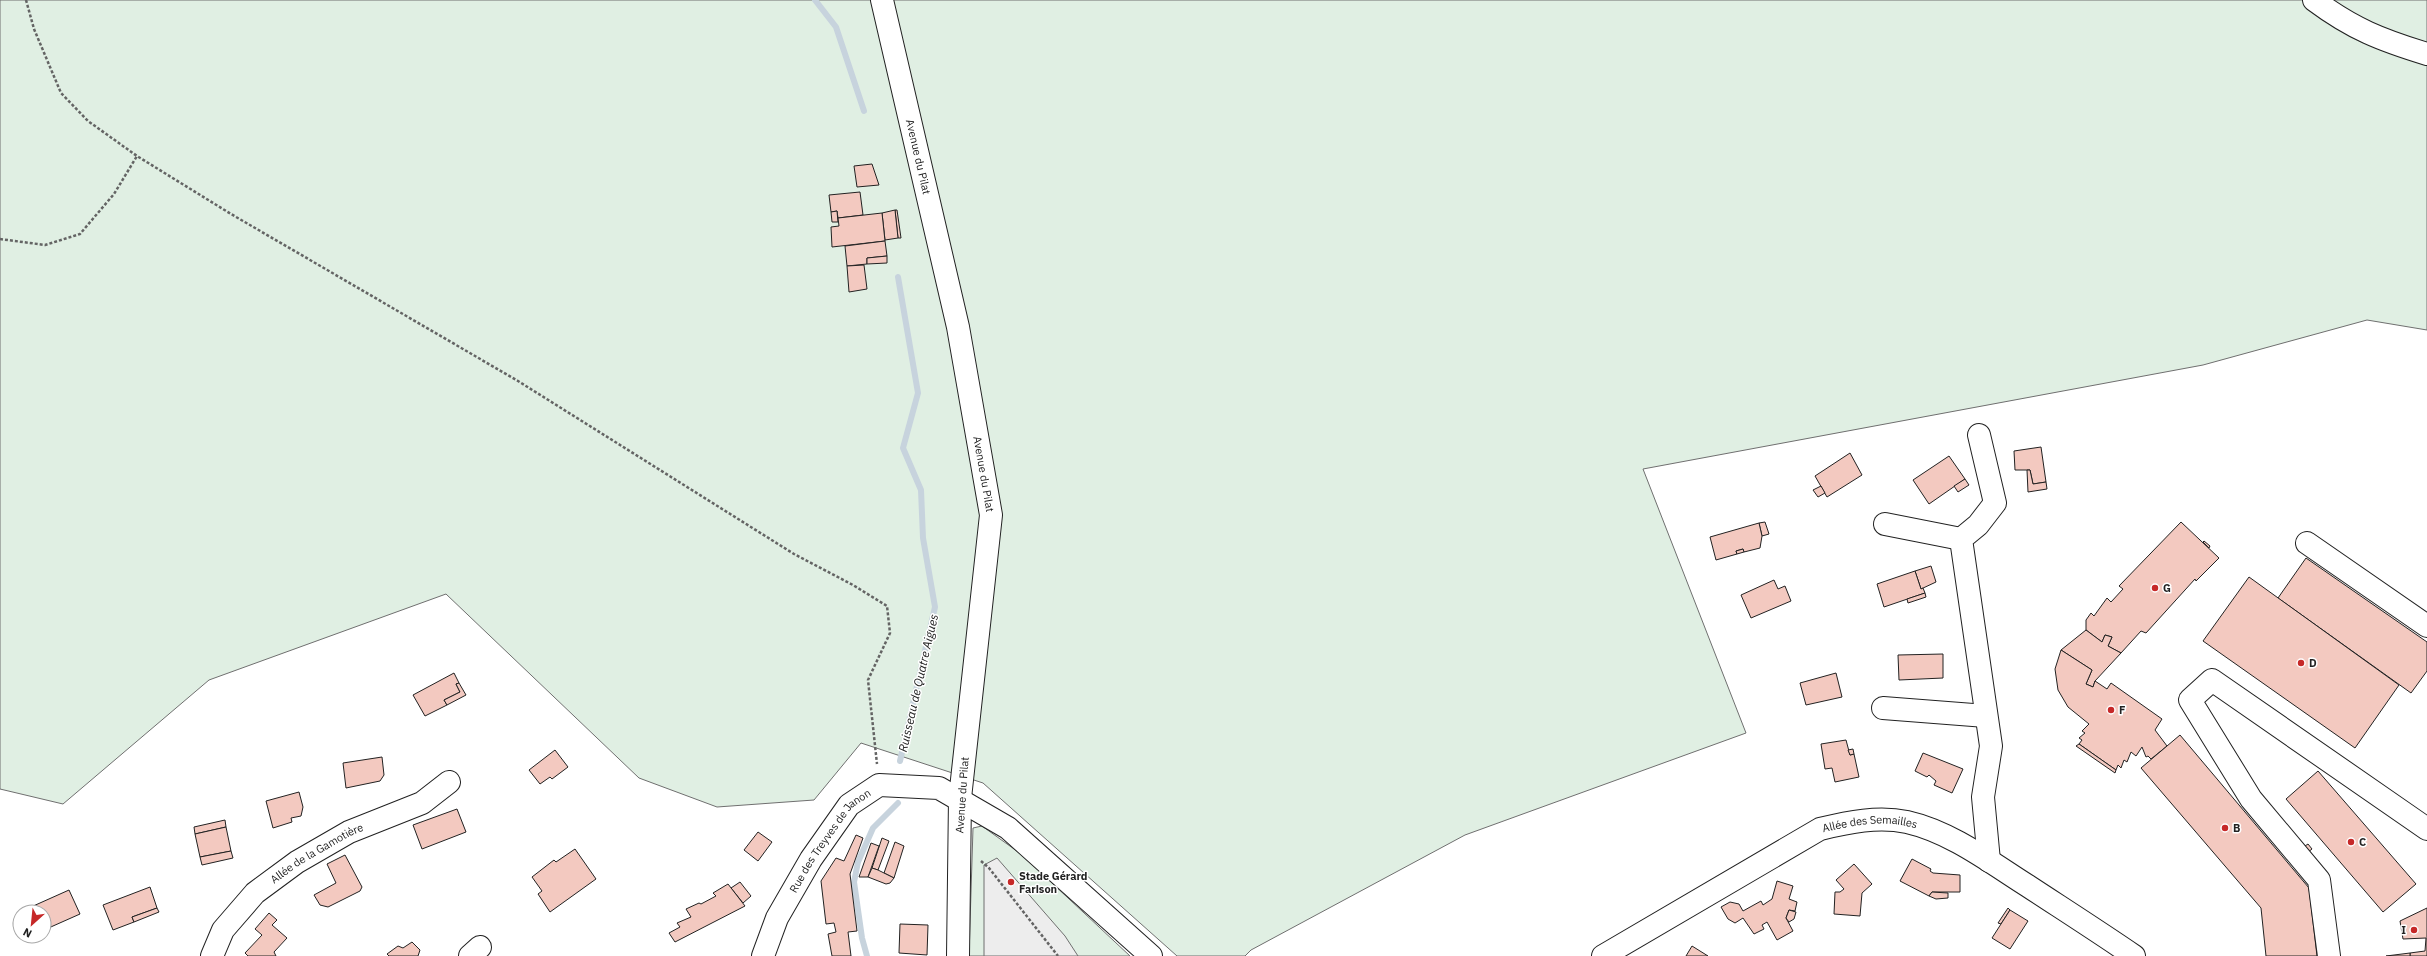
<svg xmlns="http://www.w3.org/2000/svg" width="2427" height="956" font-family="'IBM Plex Sans',sans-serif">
  <rect width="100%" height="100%" fill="#fff"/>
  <g fill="#e0efe3" stroke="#6f6f6f">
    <polygon points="0,0 2427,0 2427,330 2367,320 2203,365 1643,469 1746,733 1465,835 1251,950 1245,956 1177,956 983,783 861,743 814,800 717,807 639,778 446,594 209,680 63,804 0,789"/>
    <polygon points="982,826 1021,854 1130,956 969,956 973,828"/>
  </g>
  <polygon fill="#ededed" stroke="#6f6f6f" points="997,858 1065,936 1078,956 984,956 984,865"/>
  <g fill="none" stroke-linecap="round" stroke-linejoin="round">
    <g stroke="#c7d3dd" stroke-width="6">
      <polyline points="815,0 836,27 864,111"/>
      <polyline points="898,277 918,393 903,448 921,490 923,538 935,607 900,761"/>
      <polyline points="867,956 862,938 854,882 858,862 873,828 898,803"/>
    </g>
  </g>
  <g fill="#f3c9c0" stroke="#222">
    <polygon points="872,164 879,185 857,187 854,166"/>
    <polygon points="860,192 863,215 838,218 837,211 831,212 829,195"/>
    <polygon points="895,210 897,210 901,238 898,238"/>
    <polygon points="895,210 898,238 885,240 882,213"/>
    <polygon points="837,211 838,222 832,222 831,212"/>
    <polygon points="882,213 885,241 832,247 831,227 839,226 838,218"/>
    <polygon points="885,241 887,256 867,258 867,264 847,266 845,246"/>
    <polygon points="887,256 887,263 867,264 867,258"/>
    <polygon points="864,265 867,289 849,292 847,266"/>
    <polygon points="2041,447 2046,482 2033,484 2030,470 2015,470 2014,451"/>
    <polygon points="1850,453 1862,475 1827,497 1815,476"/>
    <polygon points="1949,456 1965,479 1929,504 1913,480"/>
    <polygon points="2027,470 2030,470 2033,484 2046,482 2047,489 2028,492"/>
    <polygon points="1965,479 1969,485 1958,492 1954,486"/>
    <polygon points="1821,486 1825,493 1818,497 1813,490"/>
    <polygon points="1765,522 1769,534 1762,536 1759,523"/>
    <polygon points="2181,522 2219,558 2196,581 2195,579 2146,633 2141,631 2121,653 2108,646 2112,637 2105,635 2102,642 2086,630 2086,620 2091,613 2094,616 2107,598 2111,602 2123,589 2119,586"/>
    <polygon points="1759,523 1762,536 1760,548 1744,552 1743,549 1736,551 1737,554 1716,560 1710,537"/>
    <polygon points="2204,541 2210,546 2209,548 2203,542"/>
    <polygon points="1743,549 1744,552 1737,554 1736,551"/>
    <polygon points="2306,558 2427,642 2427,671 2411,693 2278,598"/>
    <polygon points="1931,566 1936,582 1921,589 1915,571"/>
    <polygon points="1915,571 1921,589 1923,588 1925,593 1884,607 1877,584"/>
    <polygon points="2249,577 2399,685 2355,748 2203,641"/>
    <polygon points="1774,580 1778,589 1785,586 1791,601 1751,618 1741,595"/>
    <polygon points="1925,593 1926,597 1908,603 1907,599"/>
    <polygon points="2086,630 2102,642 2105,635 2112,637 2108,646 2121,653 2095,681 2093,687 2086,684 2092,670 2061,650"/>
    <polygon points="2061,650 2092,670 2086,684 2093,687 2095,681 2107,689 2111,683 2162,719 2155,730 2167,746 2151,759 2148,756 2146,757 2142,747 2136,756 2131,752 2127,762 2124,760 2121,768 2118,765 2116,770 2079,744 2082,740 2079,738 2085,733 2082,731 2089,724 2068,707 2058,690 2055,669"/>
    <polygon points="1943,654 1943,678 1899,680 1898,655"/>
    <polygon points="454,673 459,683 456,684 460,692 444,700 447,705 425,716 413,695"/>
    <polygon points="1836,673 1842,697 1806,705 1800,683"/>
    <polygon points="459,683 466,695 447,705 444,700 460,692 456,684"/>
    <polygon points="2180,735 2309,888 2317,956 2266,956 2261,908 2141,768"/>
    <polygon points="1846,740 1850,755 1854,754 1859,777 1835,782 1832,768 1825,769 1821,744"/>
    <polygon points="2079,744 2116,770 2115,773 2076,746"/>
    <polygon points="1853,749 1854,754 1850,755 1848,750"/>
    <polygon points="555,750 568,767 552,779 550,777 540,784 529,770"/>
    <polygon points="1923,753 1963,769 1952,793 1934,785 1936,781 1929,775 1927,777 1915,771"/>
    <polygon points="382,757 384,775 380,781 346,788 343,763"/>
    <polygon points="2318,771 2416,884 2383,912 2286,799"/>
    <polygon points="299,792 303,807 301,816 291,818 292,822 273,828 266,801"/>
    <polygon points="457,809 466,832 422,849 413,825"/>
    <polygon points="225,820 226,827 195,834 194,827"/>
    <polygon points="226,827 231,851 200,857 195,834"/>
    <polygon points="758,832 772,842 758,861 744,850"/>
    <polygon points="856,835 863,838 850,874 857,931 848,932 851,956 832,956 828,934 836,932 834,923 826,924 821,881 836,858 844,861"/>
    <polygon points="882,838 889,841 878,870 872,868"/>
    <polygon points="895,842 904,846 894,878 884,873"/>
    <polygon points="871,843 879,846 868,877 859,877"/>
    <polygon points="2308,844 2312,849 2307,853 2302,848"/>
    <polygon points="575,849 596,879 550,912 538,894 542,891 532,877 554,860 556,862"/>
    <polygon points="231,851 233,858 202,865 200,857"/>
    <polygon points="345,855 362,887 360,891 328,907 320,905 314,895 336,883 327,864"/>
    <polygon points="1912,859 1931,869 1930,871 1933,873 1960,875 1960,892 1932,892 1929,896 1900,881"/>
    <polygon points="1854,864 1872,884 1862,893 1860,916 1834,914 1835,892 1840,892 1844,889 1836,880"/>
    <polygon points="872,868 878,870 894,878 890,883 886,884 868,877"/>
    <polygon points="1777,881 1793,886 1789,899 1797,902 1795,911 1789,910 1786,918 1793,931 1777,940 1767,922 1762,925 1764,929 1754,934 1743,918 1735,923 1728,919 1721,907 1730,902 1739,904 1743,911 1761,901 1763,905 1772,899"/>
    <polygon points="740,882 751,896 743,903 731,888"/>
    <polygon points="728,884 745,906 675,942 669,933 680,927 677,923 691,917 686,909 699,903 701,904 716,896 713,893"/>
    <polygon points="150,887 157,908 132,917 134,922 113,930 103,905"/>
    <polygon points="69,890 80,914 44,930 44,912 33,912 31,907"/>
    <polygon points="1932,892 1948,893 1948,898 1936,899 1929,896"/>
    <polygon points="157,908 159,912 134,922 132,917"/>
    <polygon points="2008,908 2010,910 2001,924 1998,923"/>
    <polygon points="2427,908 2427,956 2410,956 2410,953 2425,951 2426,938 2403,939 2400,921"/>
    <polygon points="1789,910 1796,912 1794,919 1789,922 1786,918"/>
    <polygon points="2010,910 2028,921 2010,949 1992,938"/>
    <polygon points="269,913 277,920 272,925 287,938 274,952 276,956 248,956 245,953 262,935 255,929"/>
    <polygon points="900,924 928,925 927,955 899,953"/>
    <polygon points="412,942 420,950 418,956 389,956 387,954 398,946 403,948"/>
    <polygon points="1692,946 1708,956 1686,956"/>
    <polygon points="2410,953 2410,956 2386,956"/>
  </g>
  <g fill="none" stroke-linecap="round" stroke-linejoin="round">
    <defs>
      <g id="minor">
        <path d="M2314,0C2353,29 2381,40 2427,54"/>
        <polyline points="1979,435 1995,503 1978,525 1961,539 1991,746 1983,797 1989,861"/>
        <polyline points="1885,524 1961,539"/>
        <polyline points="2307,543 2427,626"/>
        <polyline points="1883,708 1986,716"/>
        <path id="s1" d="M212,956L223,930L255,893L297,862L349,832L422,803L449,782"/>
        <polyline points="470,956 480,947"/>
        <path id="s2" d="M763,956L777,918L811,859L849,805L879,785L939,788L1008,828L1151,956"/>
        <path id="s3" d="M1603,956L1820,829C1849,822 1878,816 1907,822C1951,832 1990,862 2028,886C2063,909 2099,932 2134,956"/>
        <polyline points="2329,956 2319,880 2251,799 2190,700 2212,680 2427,829"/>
      </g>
      <g id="major">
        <path id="s4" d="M882,0L958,327L991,515L960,798L958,956"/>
      </g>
    </defs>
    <use href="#minor" stroke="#222" stroke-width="24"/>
    <use href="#major" stroke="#222" stroke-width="24"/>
    <g stroke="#646464" stroke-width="2.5" stroke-dasharray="3 2" stroke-linecap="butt">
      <polyline points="26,0 34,29 61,93 88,121 137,156 231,214 518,381 794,554 853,585 887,606 890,633 868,680 877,764"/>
      <polyline points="0,239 45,245 80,234 114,194 137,156"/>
      <polyline points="981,861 989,868 1058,956"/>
    </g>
    <use href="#minor" stroke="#fff" stroke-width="22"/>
    <use href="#major" stroke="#fff" stroke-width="22"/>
  </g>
  <g fill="#c62828" stroke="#fff" stroke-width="1.5">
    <circle cx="2155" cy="588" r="4"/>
    <circle cx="2301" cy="663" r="4"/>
    <circle cx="2111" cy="710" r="4"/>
    <circle cx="2225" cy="828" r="4"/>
    <circle cx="2351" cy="842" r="4"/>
    <circle cx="1011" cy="882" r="4"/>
    <circle cx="2414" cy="930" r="4"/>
  </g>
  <g text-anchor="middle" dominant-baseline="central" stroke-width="3" stroke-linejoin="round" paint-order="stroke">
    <g font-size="11" fill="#222" stroke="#fff">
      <text stroke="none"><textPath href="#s4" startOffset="161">Avenue du Pilat</textPath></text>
      <text stroke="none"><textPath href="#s4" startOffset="485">Avenue du Pilat</textPath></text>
      <text transform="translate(962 795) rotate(-86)">Avenue du Pilat</text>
      <text stroke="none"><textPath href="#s3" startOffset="302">Allée des Semailles</textPath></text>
      <text stroke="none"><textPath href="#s2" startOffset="135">Rue des Treyves de Janon</textPath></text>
      <text stroke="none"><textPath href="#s1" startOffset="151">Allée de la Gamotière</textPath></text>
    </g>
    <g font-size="11" font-weight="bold" fill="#222" stroke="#fff" text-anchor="start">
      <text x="2163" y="588">G</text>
      <text x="2309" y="663">D</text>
      <text x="2119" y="710">F</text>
      <text x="2233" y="828">B</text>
      <text x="2359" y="842">C</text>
      <text x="1019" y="876">Stade Gérard<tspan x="1019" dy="13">Farison</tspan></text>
      <text x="2406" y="930" text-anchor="end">I</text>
    </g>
    <g font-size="12" font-style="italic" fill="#222" stroke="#fff">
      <text transform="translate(918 683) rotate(-77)">Ruisseau de Quatre Aigues</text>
    </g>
  </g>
  <g transform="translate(32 924) rotate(207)"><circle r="19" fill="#ffffff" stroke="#a7a7a7"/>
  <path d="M0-3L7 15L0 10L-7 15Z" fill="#c62828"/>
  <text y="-6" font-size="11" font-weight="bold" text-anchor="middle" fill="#222222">N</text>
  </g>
</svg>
